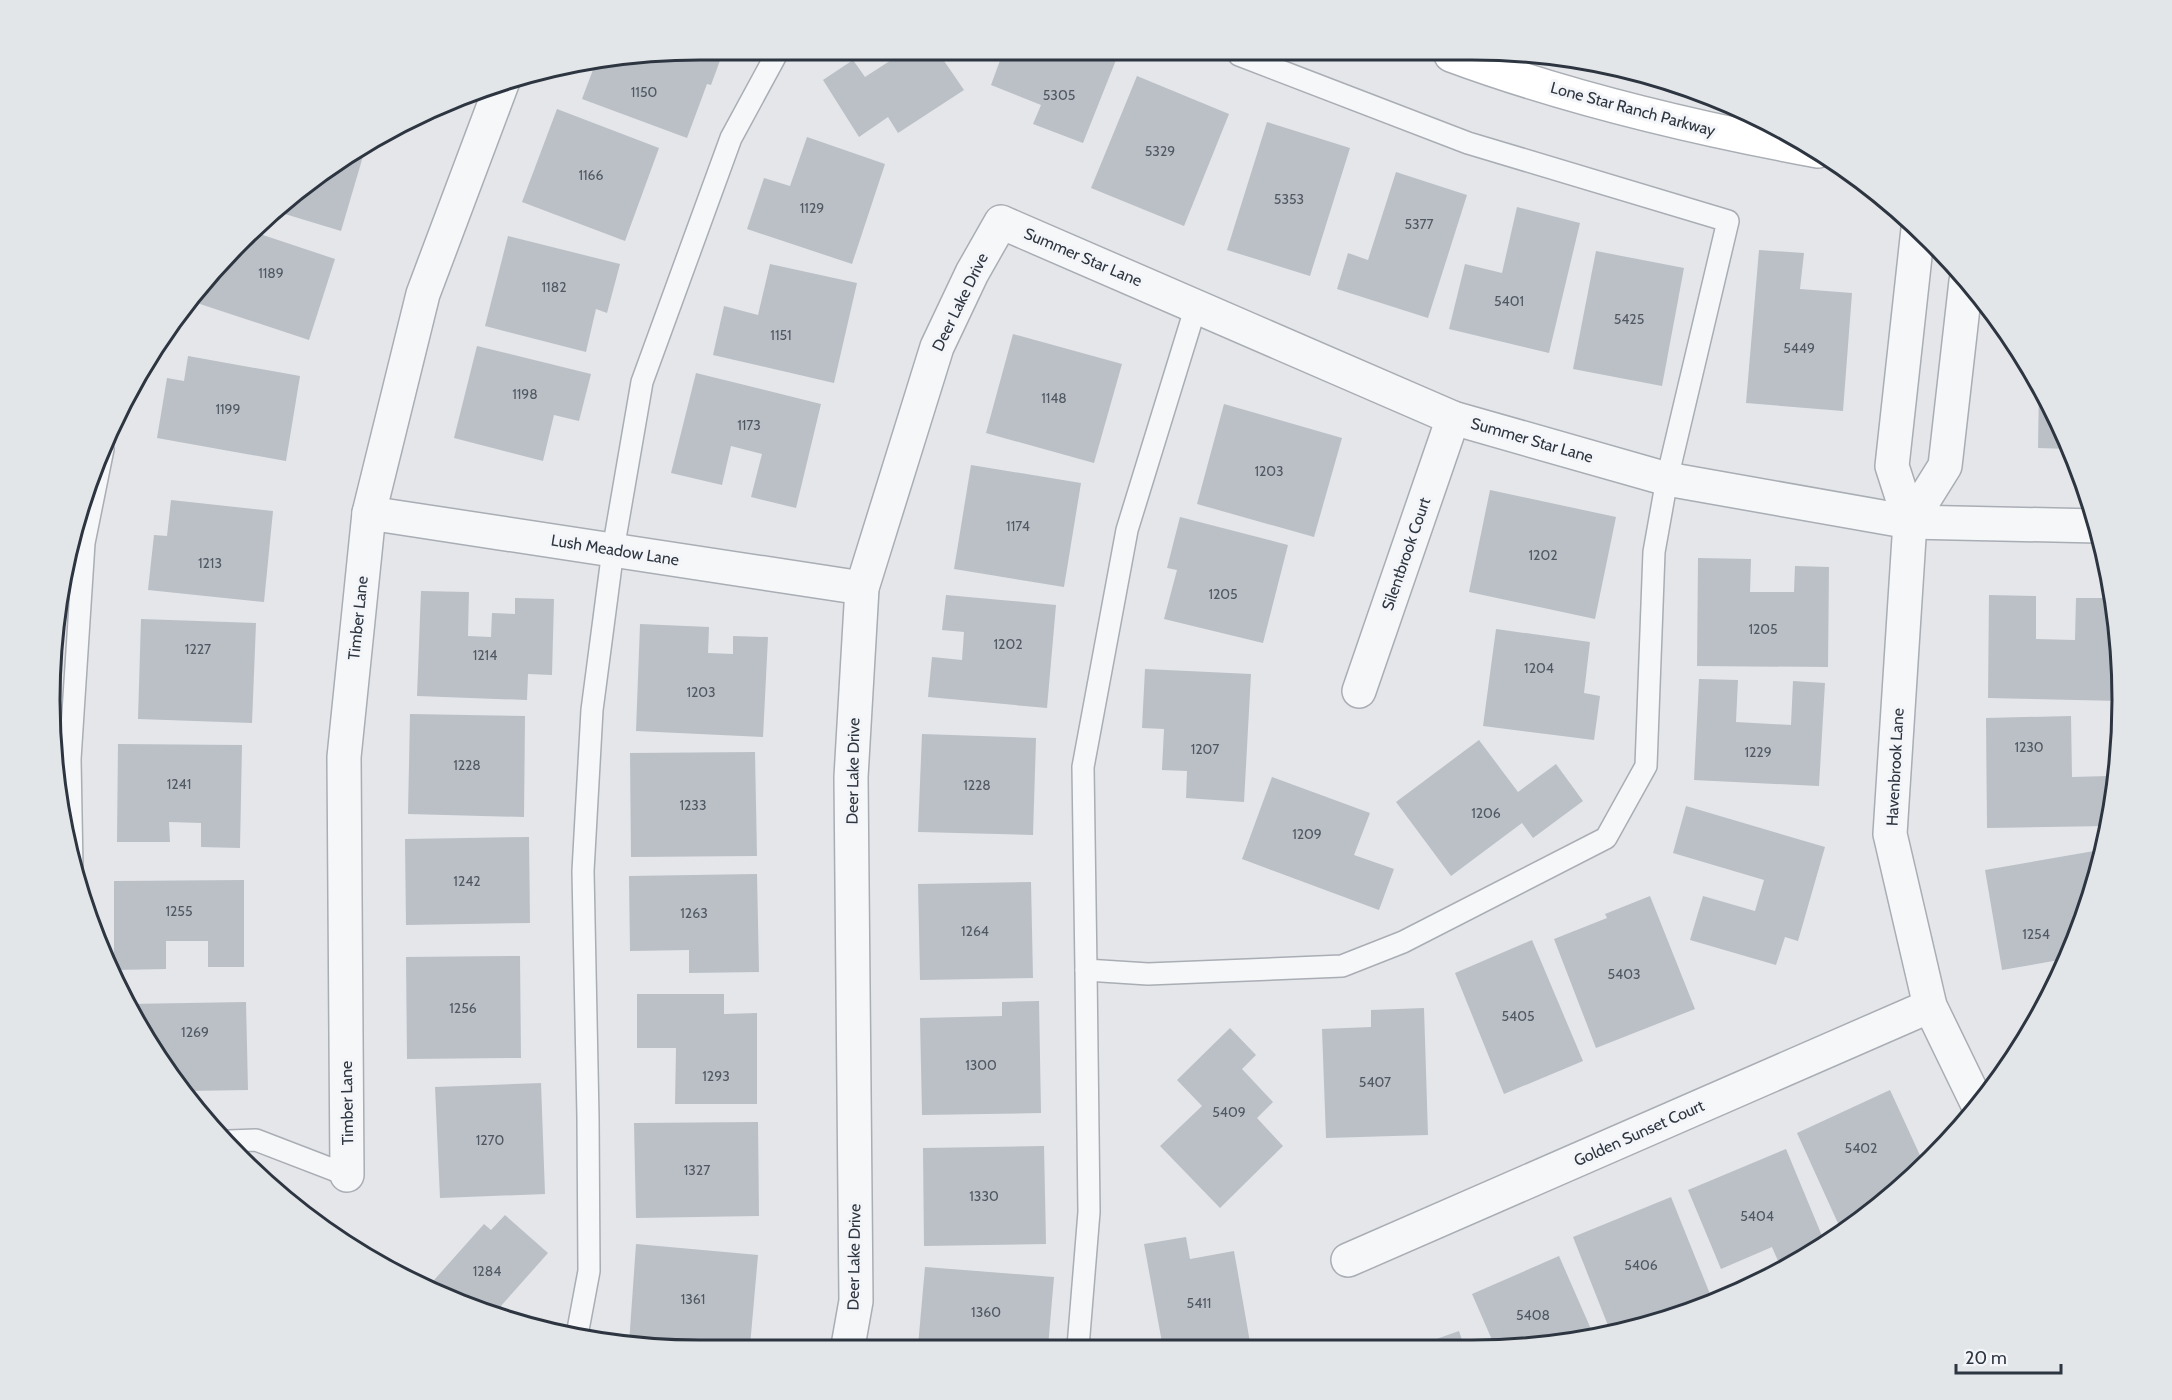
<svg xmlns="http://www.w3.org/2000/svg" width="2172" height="1400" font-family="Cabin,sans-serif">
  <rect width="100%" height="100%" fill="#e4e6ea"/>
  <g fill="#bbc0c7">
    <polygon points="615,55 722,55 711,85 707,84 687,138 582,99 597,59"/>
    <polygon points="899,55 940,55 964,90 898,133 888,117 859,137 823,80 853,60 865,77"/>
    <polygon points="1002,55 1118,55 1083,143 1033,124 1041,105 991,85"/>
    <polygon points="1137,76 1229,114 1184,226 1091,188"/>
    <polygon points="557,109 659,148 625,241 522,202"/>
    <polygon points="1267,122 1350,148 1310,276 1227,250"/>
    <polygon points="807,137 885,164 852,264 747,229 764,178 790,186"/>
    <polygon points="366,146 341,231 275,211 338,159"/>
    <polygon points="1396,172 1467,195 1428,318 1337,289 1348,253 1368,260"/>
    <polygon points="1517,207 1580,223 1549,353 1449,329 1465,264 1502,273"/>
    <polygon points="251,231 335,259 309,340 194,302 199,287 240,240"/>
    <polygon points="508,236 620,264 607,313 596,309 586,352 485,326"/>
    <polygon points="1759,250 1804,253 1800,289 1852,293 1843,411 1746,403"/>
    <polygon points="1596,251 1684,268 1662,386 1573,369"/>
    <polygon points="770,264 857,283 834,383 713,355 724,306 758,315"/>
    <polygon points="1013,334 1122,364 1094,463 986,433"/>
    <polygon points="477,346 591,374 579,421 554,415 543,461 454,438"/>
    <polygon points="188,356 300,376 286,461 157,438 167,378 184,381"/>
    <polygon points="696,373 821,404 796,508 751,497 762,454 731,446 722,485 671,473"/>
    <polygon points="2039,386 2055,412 2069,449 2038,448"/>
    <polygon points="1224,404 1342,438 1314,537 1197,504"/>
    <polygon points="971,465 1081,483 1064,587 954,569"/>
    <polygon points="1490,490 1616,517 1595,619 1469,592"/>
    <polygon points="171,500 273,511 264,602 148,590 154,535 167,536"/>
    <polygon points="1180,517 1288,545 1263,643 1164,619 1177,570 1167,568"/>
    <polygon points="1698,558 1751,559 1750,592 1794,592 1795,566 1829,567 1828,667 1697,666"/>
    <polygon points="421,591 469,592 468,636 491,637 492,613 515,614 515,598 554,599 552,675 528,674 527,700 417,696"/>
    <polygon points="946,595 1056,605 1047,708 928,697 932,657 962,660 964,632 942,630"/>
    <polygon points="1989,595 2036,596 2036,639 2075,640 2076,598 2111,598 2121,654 2120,701 1988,698"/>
    <polygon points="141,619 256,623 252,723 138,719"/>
    <polygon points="640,624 709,627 708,653 733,654 733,636 768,637 763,737 636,731"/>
    <polygon points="1496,629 1590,642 1584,693 1600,696 1594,740 1483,726"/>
    <polygon points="1145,669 1251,674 1244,802 1186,798 1187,771 1162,770 1164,729 1142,728"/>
    <polygon points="1699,679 1738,680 1736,722 1791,725 1793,681 1825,683 1819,786 1694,780"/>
    <polygon points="410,714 525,716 524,817 408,814"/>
    <polygon points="2071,716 2072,777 2108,776 2107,826 1987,828 1986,718"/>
    <polygon points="922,734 1036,738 1033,835 918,832"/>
    <polygon points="1479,740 1518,792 1556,764 1583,801 1533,838 1522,823 1451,876 1396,802"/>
    <polygon points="118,744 242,745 240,848 201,847 201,823 169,822 170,842 117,842"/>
    <polygon points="755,752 757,856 631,857 630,753"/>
    <polygon points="1272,777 1370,813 1354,855 1394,869 1379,910 1242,859"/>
    <polygon points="1686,806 1825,847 1798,941 1785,937 1776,965 1690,940 1703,896 1755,911 1764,880 1673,853"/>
    <polygon points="529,837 530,923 406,925 405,839"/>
    <polygon points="2094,851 2097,870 2088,909 2065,959 2002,970 1985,870"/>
    <polygon points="757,874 759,972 689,973 689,950 630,951 629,876"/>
    <polygon points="244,880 244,967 208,967 208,941 166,941 166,969 114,970 114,881"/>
    <polygon points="1031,882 1033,978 920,980 918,884"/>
    <polygon points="1650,896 1695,1009 1596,1048 1554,939 1607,918 1605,914"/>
    <polygon points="1532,940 1583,1061 1504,1094 1455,973"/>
    <polygon points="520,956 521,1058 407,1059 406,957"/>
    <polygon points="637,994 724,994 724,1014 757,1013 757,1104 675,1104 676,1048 637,1048"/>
    <polygon points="1039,1001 1041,1113 922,1115 920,1018 1002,1016 1002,1002"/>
    <polygon points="246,1002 248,1090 186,1091 159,1061 128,1004"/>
    <polygon points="1424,1008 1428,1135 1326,1138 1322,1029 1371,1027 1371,1010"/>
    <polygon points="1230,1028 1256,1055 1242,1069 1273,1102 1257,1118 1283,1146 1220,1208 1160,1146 1202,1106 1177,1080"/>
    <polygon points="541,1083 545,1194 440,1198 435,1087"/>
    <polygon points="1890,1090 1924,1164 1868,1216 1842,1232 1797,1133"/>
    <polygon points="758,1122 759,1216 636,1218 634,1123"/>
    <polygon points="1044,1146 1046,1244 924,1246 923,1148"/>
    <polygon points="1786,1149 1825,1243 1782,1270 1772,1247 1721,1269 1688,1190"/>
    <polygon points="1671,1197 1710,1294 1611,1333 1573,1237"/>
    <polygon points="505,1215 548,1253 501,1306 513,1318 451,1301 427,1288 484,1224 491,1230"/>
    <polygon points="1186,1237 1190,1259 1234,1251 1251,1348 1163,1348 1144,1244"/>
    <polygon points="636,1244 758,1255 750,1346 629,1344"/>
    <polygon points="1559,1256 1594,1336 1514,1349 1496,1349 1472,1294"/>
    <polygon points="925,1267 1054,1277 1048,1347 918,1346"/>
    <polygon points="1459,1331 1465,1349 1411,1349 1411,1348"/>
  </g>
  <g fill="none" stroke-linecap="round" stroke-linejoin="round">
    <defs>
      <g id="lane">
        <polyline points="1196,306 1127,530 1083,767 1086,970 1148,974 1342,966 1403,942 1606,838 1646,766 1654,552 1667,479 1728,221 1468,143 1239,55"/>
        <polyline points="72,869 70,759 84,543 103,449"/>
        <polyline points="229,1141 256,1140 347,1175"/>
        <polyline points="577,1335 589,1271 588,1117 583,871 592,710 613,550 642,382 731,138 776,55"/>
        <polyline points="1078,1347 1089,1212 1086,970"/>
      </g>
      <g id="street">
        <polyline points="1918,229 1892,466 1910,522 1890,834 1930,1006 1978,1105"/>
        <polyline points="369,513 862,588"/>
        <polyline points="1910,522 1945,466 1966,281"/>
        <polyline points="1359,691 1453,418"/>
        <polyline points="347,1175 344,757 369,513 423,294 503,81"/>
        <polyline points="1348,1260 1930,1006"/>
        <polyline points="848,1346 856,1301 851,777 862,588 937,347 972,273 1001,222 1453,418 1667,479 1910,522 2098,526"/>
      </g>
      <path id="secondary" d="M1451,55C1570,99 1693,128 1818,151"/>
    </defs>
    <use href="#lane" stroke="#a9adb4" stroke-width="24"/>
    <use href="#street" stroke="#a9adb4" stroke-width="36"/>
    <use href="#secondary" stroke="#a9adb4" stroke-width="36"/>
    <use href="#lane" stroke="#f6f7f9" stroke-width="21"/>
    <use href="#street" stroke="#f6f7f9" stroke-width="33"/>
    <use href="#secondary" stroke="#fff" stroke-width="33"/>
  </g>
  <g text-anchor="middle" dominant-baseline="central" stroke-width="6" stroke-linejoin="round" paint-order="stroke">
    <g font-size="14" fill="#505862">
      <text x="644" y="92">1150</text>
      <text x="1059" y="95">5305</text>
      <text x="1160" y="151">5329</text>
      <text x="591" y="175">1166</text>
      <text x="1289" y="199">5353</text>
      <text x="812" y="208">1129</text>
      <text x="1419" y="224">5377</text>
      <text x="271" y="273">1189</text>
      <text x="554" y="287">1182</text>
      <text x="1509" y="301">5401</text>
      <text x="1629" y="319">5425</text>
      <text x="781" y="335">1151</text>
      <text x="1799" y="348">5449</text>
      <text x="525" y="394">1198</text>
      <text x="1054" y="398">1148</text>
      <text x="228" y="409">1199</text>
      <text x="749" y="425">1173</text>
      <text x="1269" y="471">1203</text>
      <text x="1018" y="526">1174</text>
      <text x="1543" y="555">1202</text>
      <text x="210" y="563">1213</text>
      <text x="1223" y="594">1205</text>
      <text x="1763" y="629">1205</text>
      <text x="1008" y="644">1202</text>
      <text x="198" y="649">1227</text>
      <text x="485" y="655">1214</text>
      <text x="1539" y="668">1204</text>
      <text x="701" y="692">1203</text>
      <text x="2029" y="747">1230</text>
      <text x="1205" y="749">1207</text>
      <text x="1758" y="752">1229</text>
      <text x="467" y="765">1228</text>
      <text x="179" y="784">1241</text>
      <text x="977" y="785">1228</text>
      <text x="693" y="805">1233</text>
      <text x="1486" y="813">1206</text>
      <text x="1307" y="834">1209</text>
      <text x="467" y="881">1242</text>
      <text x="179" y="911">1255</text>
      <text x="694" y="913">1263</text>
      <text x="975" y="931">1264</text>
      <text x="2036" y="934">1254</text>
      <text x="1624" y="974">5403</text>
      <text x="463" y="1008">1256</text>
      <text x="1518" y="1016">5405</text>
      <text x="195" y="1032">1269</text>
      <text x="981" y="1065">1300</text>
      <text x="716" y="1076">1293</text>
      <text x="1375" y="1082">5407</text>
      <text x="1229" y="1112">5409</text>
      <text x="490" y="1140">1270</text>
      <text x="1861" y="1148">5402</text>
      <text x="697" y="1170">1327</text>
      <text x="984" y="1196">1330</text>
      <text x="1757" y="1216">5404</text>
      <text x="1641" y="1265">5406</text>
      <text x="487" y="1271">1284</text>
      <text x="693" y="1299">1361</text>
      <text x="1199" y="1303">5411</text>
      <text x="986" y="1312">1360</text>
      <text x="1533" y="1315">5408</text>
    </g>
    <g font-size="16" fill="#2d3541" stroke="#f3f5f8">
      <text transform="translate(1633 109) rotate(15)">Lone Star Ranch Parkway</text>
      <text transform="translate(1083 257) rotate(23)">Summer Star Lane</text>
      <text transform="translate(960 302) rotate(-64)">Deer Lake Drive</text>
      <text transform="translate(1532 440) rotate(16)">Summer Star Lane</text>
      <text transform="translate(615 550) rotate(9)">Lush Meadow Lane</text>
      <text transform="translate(1406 554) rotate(-71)">Silentbrook Court</text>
      <text transform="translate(358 618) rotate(-84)">Timber Lane</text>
      <text transform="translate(1895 767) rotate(-87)">Havenbrook Lane</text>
      <text transform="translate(853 771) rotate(-89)">Deer Lake Drive</text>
      <text transform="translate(347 1103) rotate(-91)">Timber Lane</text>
      <text transform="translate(1639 1133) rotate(-24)">Golden Sunset Court</text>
      <text transform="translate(854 1257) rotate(-89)">Deer Lake Drive</text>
    </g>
  </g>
  <path d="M0 0H2172V1400H0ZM700 60H1472A640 640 0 0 1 2112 700V700A640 640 0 0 1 1472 1340H700A640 640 0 0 1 60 700V700A640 640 0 0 1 700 60Z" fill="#e3e6e9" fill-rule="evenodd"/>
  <path fill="none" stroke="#2d3541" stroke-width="3" d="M700 60H1472A640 640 0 0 1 2112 700V700A640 640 0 0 1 1472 1340H700A640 640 0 0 1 60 700V700A640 640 0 0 1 700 60Z"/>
  <path d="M1956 1364v9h105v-9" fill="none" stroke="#2d3541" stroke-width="3"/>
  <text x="1965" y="1364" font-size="18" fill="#2d3541" stroke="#f3f5f8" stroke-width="4.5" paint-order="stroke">20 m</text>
</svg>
